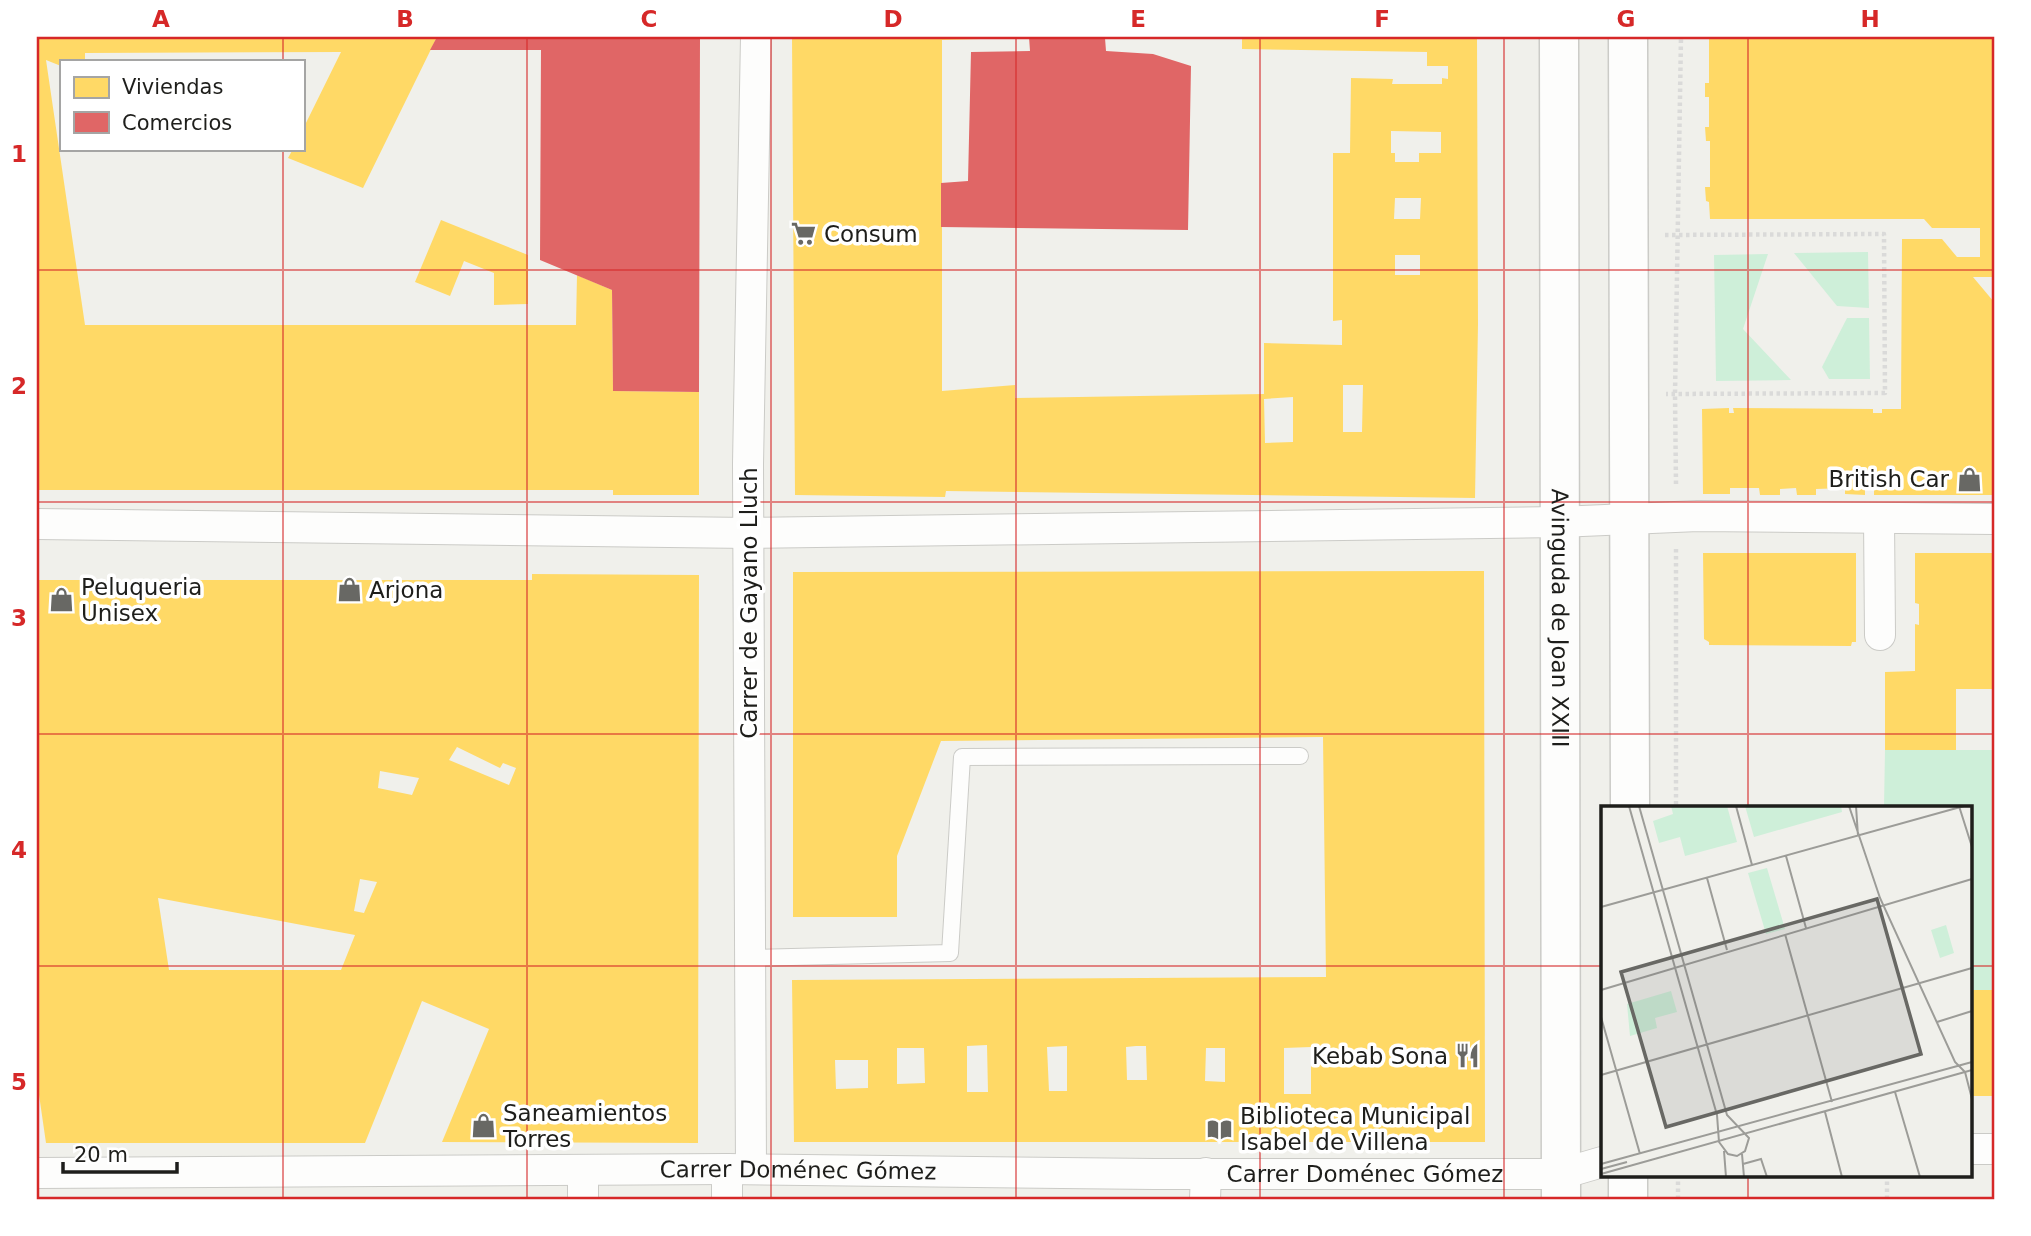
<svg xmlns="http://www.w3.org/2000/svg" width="2031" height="1236" font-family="'DejaVu Sans',sans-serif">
  <rect width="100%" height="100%" fill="#f0f0eb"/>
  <g fill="#ceefd9">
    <polygon points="1868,252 1869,308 1837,306 1794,253"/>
    <polygon points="1768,254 1743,329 1791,380 1716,381 1714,255"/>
    <polygon points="1847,318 1869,318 1870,379 1829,379 1822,367"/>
    <polygon points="1885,750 1994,750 1994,991 1970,990 1970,807 1884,807"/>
  </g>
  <g fill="#ffd966" fill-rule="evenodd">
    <polygon points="37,37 437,37 363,188 288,158 293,149 303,149 303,129 341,52 85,53 85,61 61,61 61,66 46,60 85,325 576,325 577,275 612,290 613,391 699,392 699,495 613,495 613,490 37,490"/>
    <path d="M792,37H981V39L942,40V391L1015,385V398L1264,394V343L1342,345V320L1333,321V153H1350L1351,78L1393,79L1392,84H1442V78L1448,79V66H1427V52L1242,49V37H1477L1478,324L1475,498L946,491L945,497L795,495ZM1391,131L1441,132V153H1419V162H1395V153H1391ZM1395,198H1421L1420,219H1394ZM1395,255H1420V275H1395ZM1343,385H1363L1362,432H1343ZM1293,397V442L1265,443L1264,399Z"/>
    <polygon points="1709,37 1994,37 1994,277 1973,277 1994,302 1994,495 1874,495 1874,489 1865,489 1865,495 1845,494 1845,488 1816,489 1816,495 1797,495 1796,488 1780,489 1780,495 1760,495 1759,488 1730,488 1730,494 1703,494 1702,409 1729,408 1729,413 1734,413 1733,408 1873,409 1873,413 1882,413 1882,409 1901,409 1902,239 1942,239 1957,257 1980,257 1980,228 1932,228 1924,219 1710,219 1709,202 1706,201 1705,187 1710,187 1710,141 1706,141 1705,127 1709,127 1709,97 1705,97 1705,83 1709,83"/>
    <polygon points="441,220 528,255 528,304 494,305 494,273 464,261 450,296 415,282"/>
    <polygon points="1703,553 1856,553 1856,642 1852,642 1851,646 1709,645 1709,642 1704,639"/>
    <polygon points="1915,553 1994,553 1994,689 1956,689 1956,750 1885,750 1885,672 1915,671 1915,624 1919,625 1919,604 1915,603"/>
    <path d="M1484,571L1485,1142H794L792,980L1326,977L1323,737L941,741L897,856V917H793V572ZM987,1045L988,1092H967V1046ZM1067,1046V1091H1049L1047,1047ZM1136,1046H1146L1147,1080H1127L1126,1047ZM1311,1047V1094H1284V1048ZM897,1048H924L925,1083L897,1084ZM1206,1048H1225V1082L1205,1081ZM835,1060H868V1088L836,1089Z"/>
    <path d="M532,574L699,575L698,1143L442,1142L489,1029L422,1001L365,1143H46L37,1081V580H532ZM457,747L500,768L503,763L516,768L509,785L449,760ZM380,771L419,778L412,795L378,788ZM360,879L377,882L364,913L354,911ZM158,898L355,935L341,970H169Z"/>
    <rect x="1970" y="990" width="24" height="106"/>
  </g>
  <g fill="#e06666">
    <polygon points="437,37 700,37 699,392 613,391 612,290 540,260 541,50 430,50"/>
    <polygon points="1029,37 1105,38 1106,51 1153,54 1191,66 1188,230 941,227 941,183 968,181 971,52 1030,51"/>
  </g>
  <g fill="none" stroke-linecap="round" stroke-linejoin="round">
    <defs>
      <polyline id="lane" points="750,958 950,953 962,757 1300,756"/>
      <g id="street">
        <polyline points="1879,519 1880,635"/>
        <polyline points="37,524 749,533 1559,522 1698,516 1994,519"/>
        <polyline points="1970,1149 1994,1149"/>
        <polyline points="751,1169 748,464 756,37"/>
        <path id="s1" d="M37,1173L727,1169L1154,1174H1561L1602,1162"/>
        <polyline points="583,1199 583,1170"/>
        <polyline points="727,1199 727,1169"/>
        <polyline points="1205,1199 1206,1173"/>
      </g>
      <g id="secondary">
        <path id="s2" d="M1559,37L1561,1199"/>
        <polyline points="1628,37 1630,807"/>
        <polyline points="1628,1175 1628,1199"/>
      </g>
    </defs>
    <use href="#lane" stroke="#cbcbc7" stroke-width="18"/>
    <use href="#street" stroke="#cbcbc7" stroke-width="32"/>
    <use href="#secondary" stroke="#cbcbc7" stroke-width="41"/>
    <g stroke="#dadad9" stroke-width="4.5" stroke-dasharray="3.5 3.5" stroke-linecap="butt">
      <polyline points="1665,235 1884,234 1885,393 1666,394"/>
      <polyline points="1676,484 1675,394 1681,37"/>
      <polyline points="1676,549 1676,807"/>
      <polyline points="1678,1199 1678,1175"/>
      <polyline points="1887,1199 1887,1175"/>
    </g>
    <use href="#lane" stroke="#fdfdfc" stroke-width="16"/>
    <use href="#street" stroke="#fdfdfc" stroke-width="30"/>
    <use href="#secondary" stroke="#fdfdfc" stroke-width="38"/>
  </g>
  <path fill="none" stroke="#d62828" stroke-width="2" stroke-opacity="0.55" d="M283,37V61M527,37V1199M771,37V1199M1016,37V1199M1260,37V1199M1504,37V1199M1748,37V807M283,149V1199M37,270H1994M37,502H1994M37,734H1994M37,966H1602M1970,966H1994M1748,1175V1199"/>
  <defs>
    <symbol id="supermarket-bare" viewBox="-9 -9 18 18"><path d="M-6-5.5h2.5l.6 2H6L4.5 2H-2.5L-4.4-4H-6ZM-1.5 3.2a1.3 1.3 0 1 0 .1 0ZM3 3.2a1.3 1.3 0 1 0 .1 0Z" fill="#686864" stroke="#fff" stroke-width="2.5" paint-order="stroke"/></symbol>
    <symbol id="shop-bare" viewBox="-9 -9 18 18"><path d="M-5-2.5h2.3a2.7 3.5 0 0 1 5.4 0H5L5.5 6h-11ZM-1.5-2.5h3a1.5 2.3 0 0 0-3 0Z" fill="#686864" stroke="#fff" stroke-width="2.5" paint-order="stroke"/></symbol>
    <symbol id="restaurant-bare" viewBox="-9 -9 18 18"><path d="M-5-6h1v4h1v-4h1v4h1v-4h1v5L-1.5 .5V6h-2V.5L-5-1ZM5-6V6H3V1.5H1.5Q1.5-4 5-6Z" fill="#686864" stroke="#fff" stroke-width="2.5" paint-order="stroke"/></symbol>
    <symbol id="library-bare" viewBox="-9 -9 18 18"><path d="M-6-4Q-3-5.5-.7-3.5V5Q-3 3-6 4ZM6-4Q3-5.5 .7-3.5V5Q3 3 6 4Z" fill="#686864" stroke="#fff" stroke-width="2.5" paint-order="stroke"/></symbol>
  </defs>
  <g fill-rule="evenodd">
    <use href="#supermarket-bare" x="786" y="216" width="35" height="35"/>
    <use href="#shop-bare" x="1952" y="462" width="35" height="35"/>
    <use href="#shop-bare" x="332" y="572" width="35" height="35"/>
    <use href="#shop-bare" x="44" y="582" width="35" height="35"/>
    <use href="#restaurant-bare" x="1450" y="1038" width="35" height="35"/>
    <use href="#shop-bare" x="466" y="1108" width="35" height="35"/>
    <use href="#library-bare" x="1202" y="1112" width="35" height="35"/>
  </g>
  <g text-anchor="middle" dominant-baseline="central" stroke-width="7" stroke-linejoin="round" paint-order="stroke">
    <g font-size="23" fill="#1e1e1b" stroke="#fff" text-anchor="start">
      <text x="824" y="234">Consum</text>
      <text x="1949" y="479" text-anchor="end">British Car</text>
      <text x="81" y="587">Peluqueria<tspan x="81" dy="26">Unisex</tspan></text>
      <text x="369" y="590">Arjona</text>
      <text x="1448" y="1056" text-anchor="end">Kebab Sona</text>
      <text x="503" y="1113">Saneamientos<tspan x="503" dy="26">Torres</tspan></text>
      <text x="1240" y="1116">Biblioteca Municipal<tspan x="1240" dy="26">Isabel de Villena</tspan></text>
    </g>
    <g font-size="23" fill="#1e1e1b" stroke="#fff">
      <text transform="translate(749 603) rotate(-90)">Carrer de Gayano Lluch</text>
      <text stroke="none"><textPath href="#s2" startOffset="581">Avinguda de Joan XXIII</textPath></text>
      <text stroke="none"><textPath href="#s1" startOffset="761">Carrer Doménec Gómez</textPath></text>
      <text stroke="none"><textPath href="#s1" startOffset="1328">Carrer Doménec Gómez</textPath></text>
    </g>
  </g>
  <g transform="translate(1601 806)">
    <rect width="371" height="371" fill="#f0f0eb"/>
    <path d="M70,0H126L136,36L84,50L79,31L58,37L52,15L72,8ZM240,0L241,6L153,31L144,0ZM166,62L184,123L165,128L147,67ZM345,119L353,147L339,152L330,124ZM70,185L76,206L54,212L56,222L29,230L26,198Z" fill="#ceefd9"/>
    <path fill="none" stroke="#9c9c98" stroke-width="2" d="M28,0L116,309L118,336L127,348L136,350L144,345L148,332L126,309L38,0M135,0L151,59M248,0L279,92L354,256L364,266L371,293M255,0L257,30M358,0L371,41M185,50L205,122M106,72L126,144M0,101L363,0M184,128L231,296M0,184L371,73M0,211L39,348M336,216L371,205M0,269L371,162M294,286L319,371M224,306L241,371M123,345L125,371M141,348L143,371M0,358L371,256M142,358L160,353L166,371M0,363L26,356M0,368L371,264"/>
    <path fill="#686864" fill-opacity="0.15" stroke="#686864" stroke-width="3.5" d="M276,93L320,248L65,321L20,166Z"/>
    <rect width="371" height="371" fill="none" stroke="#1e1e1b" stroke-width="3.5"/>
  </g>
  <rect width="2031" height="1236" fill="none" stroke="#ffffff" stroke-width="77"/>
  <rect x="60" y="60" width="245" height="91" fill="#ffffff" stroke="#a5a5a4" stroke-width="2"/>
  <rect x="74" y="77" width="35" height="21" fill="#ffd966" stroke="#a5a5a4" stroke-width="2"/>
  <text x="122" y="94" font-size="21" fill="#1e1e1b">Viviendas</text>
  <rect x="74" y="112" width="35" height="21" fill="#e06666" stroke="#a5a5a4" stroke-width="2"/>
  <text x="122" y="130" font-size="21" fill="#1e1e1b">Comercios</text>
  <path d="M63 1162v10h114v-10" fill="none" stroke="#1e1e1b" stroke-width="3.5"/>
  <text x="74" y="1162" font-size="21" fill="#1e1e1b" stroke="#ffffff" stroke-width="5" paint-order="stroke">20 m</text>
  <rect x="38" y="38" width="1955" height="1160" fill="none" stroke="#d62828" stroke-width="2.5"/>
  <g font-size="23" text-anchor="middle" font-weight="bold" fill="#d62828">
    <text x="161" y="27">A</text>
    <text x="405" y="27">B</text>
    <text x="649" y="27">C</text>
    <text x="893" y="27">D</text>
    <text x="1138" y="27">E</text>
    <text x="1382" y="27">F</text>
    <text x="1626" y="27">G</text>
    <text x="1870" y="27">H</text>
    <text x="19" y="162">1</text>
    <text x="19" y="394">2</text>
    <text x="19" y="626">3</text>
    <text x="19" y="858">4</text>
    <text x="19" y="1090">5</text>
  </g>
</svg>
